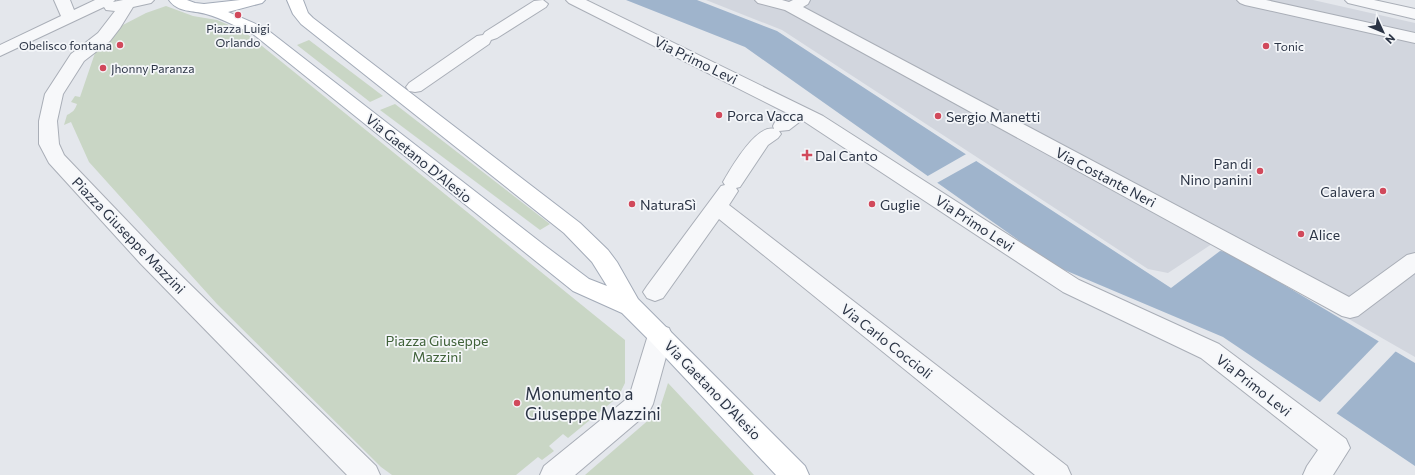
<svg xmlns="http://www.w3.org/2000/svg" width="1415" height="475" font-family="Commissioner,sans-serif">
  <rect width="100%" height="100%" fill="#e4e7ec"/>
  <polygon fill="#d2d6de" points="706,0 1313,0 1415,23 1415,357 1215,242 1168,273 1148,269 782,30"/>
  <g fill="#c9d6c5">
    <path d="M166,6L193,16L217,20L243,31L251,37L625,340V383L618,397L568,438L563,434L549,446L554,451L542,460L538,457L516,475H392L381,467L217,304L89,162L71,122L64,125L67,115C73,112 75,110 77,104L71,102L75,96L80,97L95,53L119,27L146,13Z"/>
    <polygon points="309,40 383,96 370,102 297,45"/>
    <polygon points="395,104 550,224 540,230 380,110"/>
    <polygon points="668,383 754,475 585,475 659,411"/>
  </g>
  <polygon fill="#9fb4cc" points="626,0 697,0 777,31 1171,288 1220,251 1229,252 1415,363 1415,466 1223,337 1055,266 745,47"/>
  <g fill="#e4e7ec">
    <polygon points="968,153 978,160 935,184 926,177"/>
    <polygon points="1380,340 1397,350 1336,414 1319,403"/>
  </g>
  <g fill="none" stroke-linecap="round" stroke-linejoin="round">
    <defs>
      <g id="minor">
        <polygon points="54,0 70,0 74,10 95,0 115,0 113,2 123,0 154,0 151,3 133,7 120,28 110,41 84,61 63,94 57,121 59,144 64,155 156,251 376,466 380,475 347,475 140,263 49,163 39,144 39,121 45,94 71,54 98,33 115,11 106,10 104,7 0,56 0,45 61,16"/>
        <polygon points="543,0 548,4 546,7 497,38 491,40 489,44 421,91 415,92 409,91 406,87 409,83 477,36 483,35 485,32 534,1"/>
        <path d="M566,0H586L823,116L1079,280L1219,344L1346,439L1350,448L1333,475H1303L1307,466L1318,450L1201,358L1063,292L802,120L789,130L779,131L781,134L778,138L768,145L740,187L736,188L738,191L729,205L1067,466L1071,475H1035L719,219L663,298L655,301L647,298L643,292L647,286L721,186L725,185L723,182C731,168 756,124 774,129L773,126L775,122L787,113L569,3Z"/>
        <polygon points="755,0 782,0 789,2 793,0 810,0 808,4 803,7 1349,297 1407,255 1415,253 1415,273 1358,316 1350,318 1342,316 785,10 758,3"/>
        <polygon points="1237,0 1266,0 1415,33 1415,43 1245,5 1240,3"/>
        <polygon points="1345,0 1374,0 1415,9 1415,19 1348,3"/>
        <polygon points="660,325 669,328 672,335 653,404 649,412 575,475 540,475 544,466 629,397 648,335 651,328"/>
      </g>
      <path id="major" d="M169,0H187L195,3L204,4L240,0H265L262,3L228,12L265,28L544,245L589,279L607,286L592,262L564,233L301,24L293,14L287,0H303L308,13L313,18L580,223L608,250L617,262L638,299L805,466L809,475H776L651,342L622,313L573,291L253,34C238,28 222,18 206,14C193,10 178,13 169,0Z"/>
    </defs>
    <use href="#minor" stroke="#a9aeb7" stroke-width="2"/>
    <use href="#major" stroke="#a3abb8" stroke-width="2"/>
    <use href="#minor" fill="#f7f8fa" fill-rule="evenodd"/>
    <use href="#major" fill="#fff" fill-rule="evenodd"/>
  </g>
  <g fill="#d1495b" stroke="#f4f6f9" stroke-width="1.5">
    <circle cx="238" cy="15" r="4"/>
    <circle cx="120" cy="45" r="4"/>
    <circle cx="1266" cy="46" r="4"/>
    <circle cx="103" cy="68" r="4"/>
    <circle cx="719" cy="115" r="4"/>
    <circle cx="938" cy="116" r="4"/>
    <path d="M805 149h4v4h4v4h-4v4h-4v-4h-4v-4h4z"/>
    <circle cx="1260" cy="171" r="4"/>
    <circle cx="1383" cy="191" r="4"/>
    <circle cx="632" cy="204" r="4"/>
    <circle cx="872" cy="204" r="4"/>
    <circle cx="1301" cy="234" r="4"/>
    <circle cx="517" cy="403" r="4"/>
  </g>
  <g text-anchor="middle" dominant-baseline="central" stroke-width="3.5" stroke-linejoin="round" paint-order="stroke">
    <g font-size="12" fill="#2b3445" stroke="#f4f6f9" text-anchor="start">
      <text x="238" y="28" text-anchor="middle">Piazza Luigi<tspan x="238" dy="14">Orlando</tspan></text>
      <text x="112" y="45" text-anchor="end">Obelisco fontana</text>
      <text x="1274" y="46">Tonic</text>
      <text x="111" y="68">Jhonny Paranza</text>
    </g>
    <g font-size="14" fill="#2b3445" stroke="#f4f6f9">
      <text transform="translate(696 60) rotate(26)">Via Primo Levi</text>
      <text transform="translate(419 158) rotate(39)">Via Gaetano D'Alesio</text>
      <text transform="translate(1106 177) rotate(28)">Via Costante Neri</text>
      <text transform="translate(975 223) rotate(33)">Via Primo Levi</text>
      <text transform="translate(129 235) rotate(46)">Piazza Giuseppe Mazzini</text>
      <text transform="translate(887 341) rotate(38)">Via Carlo Coccioli</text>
      <text transform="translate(1254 385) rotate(38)">Via Primo Levi</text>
      <text transform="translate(713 390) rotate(46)">Via Gaetano D'Alesio</text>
    </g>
    <g font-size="14" fill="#2b3445" stroke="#f4f6f9" text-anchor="start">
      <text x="727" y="115">Porca Vacca</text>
      <text x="946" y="116">Sergio Manetti</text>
      <text x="815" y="155">Dal Canto</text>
      <text x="1252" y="163" text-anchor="end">Pan di<tspan x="1252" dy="16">Nino panini</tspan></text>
      <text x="1375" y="191" text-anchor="end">Calavera</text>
      <text x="640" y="204">NaturaSì</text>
      <text x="880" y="204">Guglie</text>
      <text x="1309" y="234">Alice</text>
    </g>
    <g font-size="14" fill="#3f6138" stroke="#f4f6f9">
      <text x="437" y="340">Piazza Giuseppe<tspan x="437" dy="16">Mazzini</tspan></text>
    </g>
    <g font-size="17" fill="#2b3445" stroke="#f4f6f9" text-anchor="start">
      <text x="525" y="393">Monumento a<tspan x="525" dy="20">Giuseppe Mazzini</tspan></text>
    </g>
  </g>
  <g transform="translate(1383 32) rotate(134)" stroke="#f4f6f9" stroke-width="3" paint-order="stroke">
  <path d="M0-3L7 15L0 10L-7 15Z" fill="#2b3445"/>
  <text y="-6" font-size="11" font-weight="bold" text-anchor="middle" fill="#2b3445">N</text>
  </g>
</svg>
